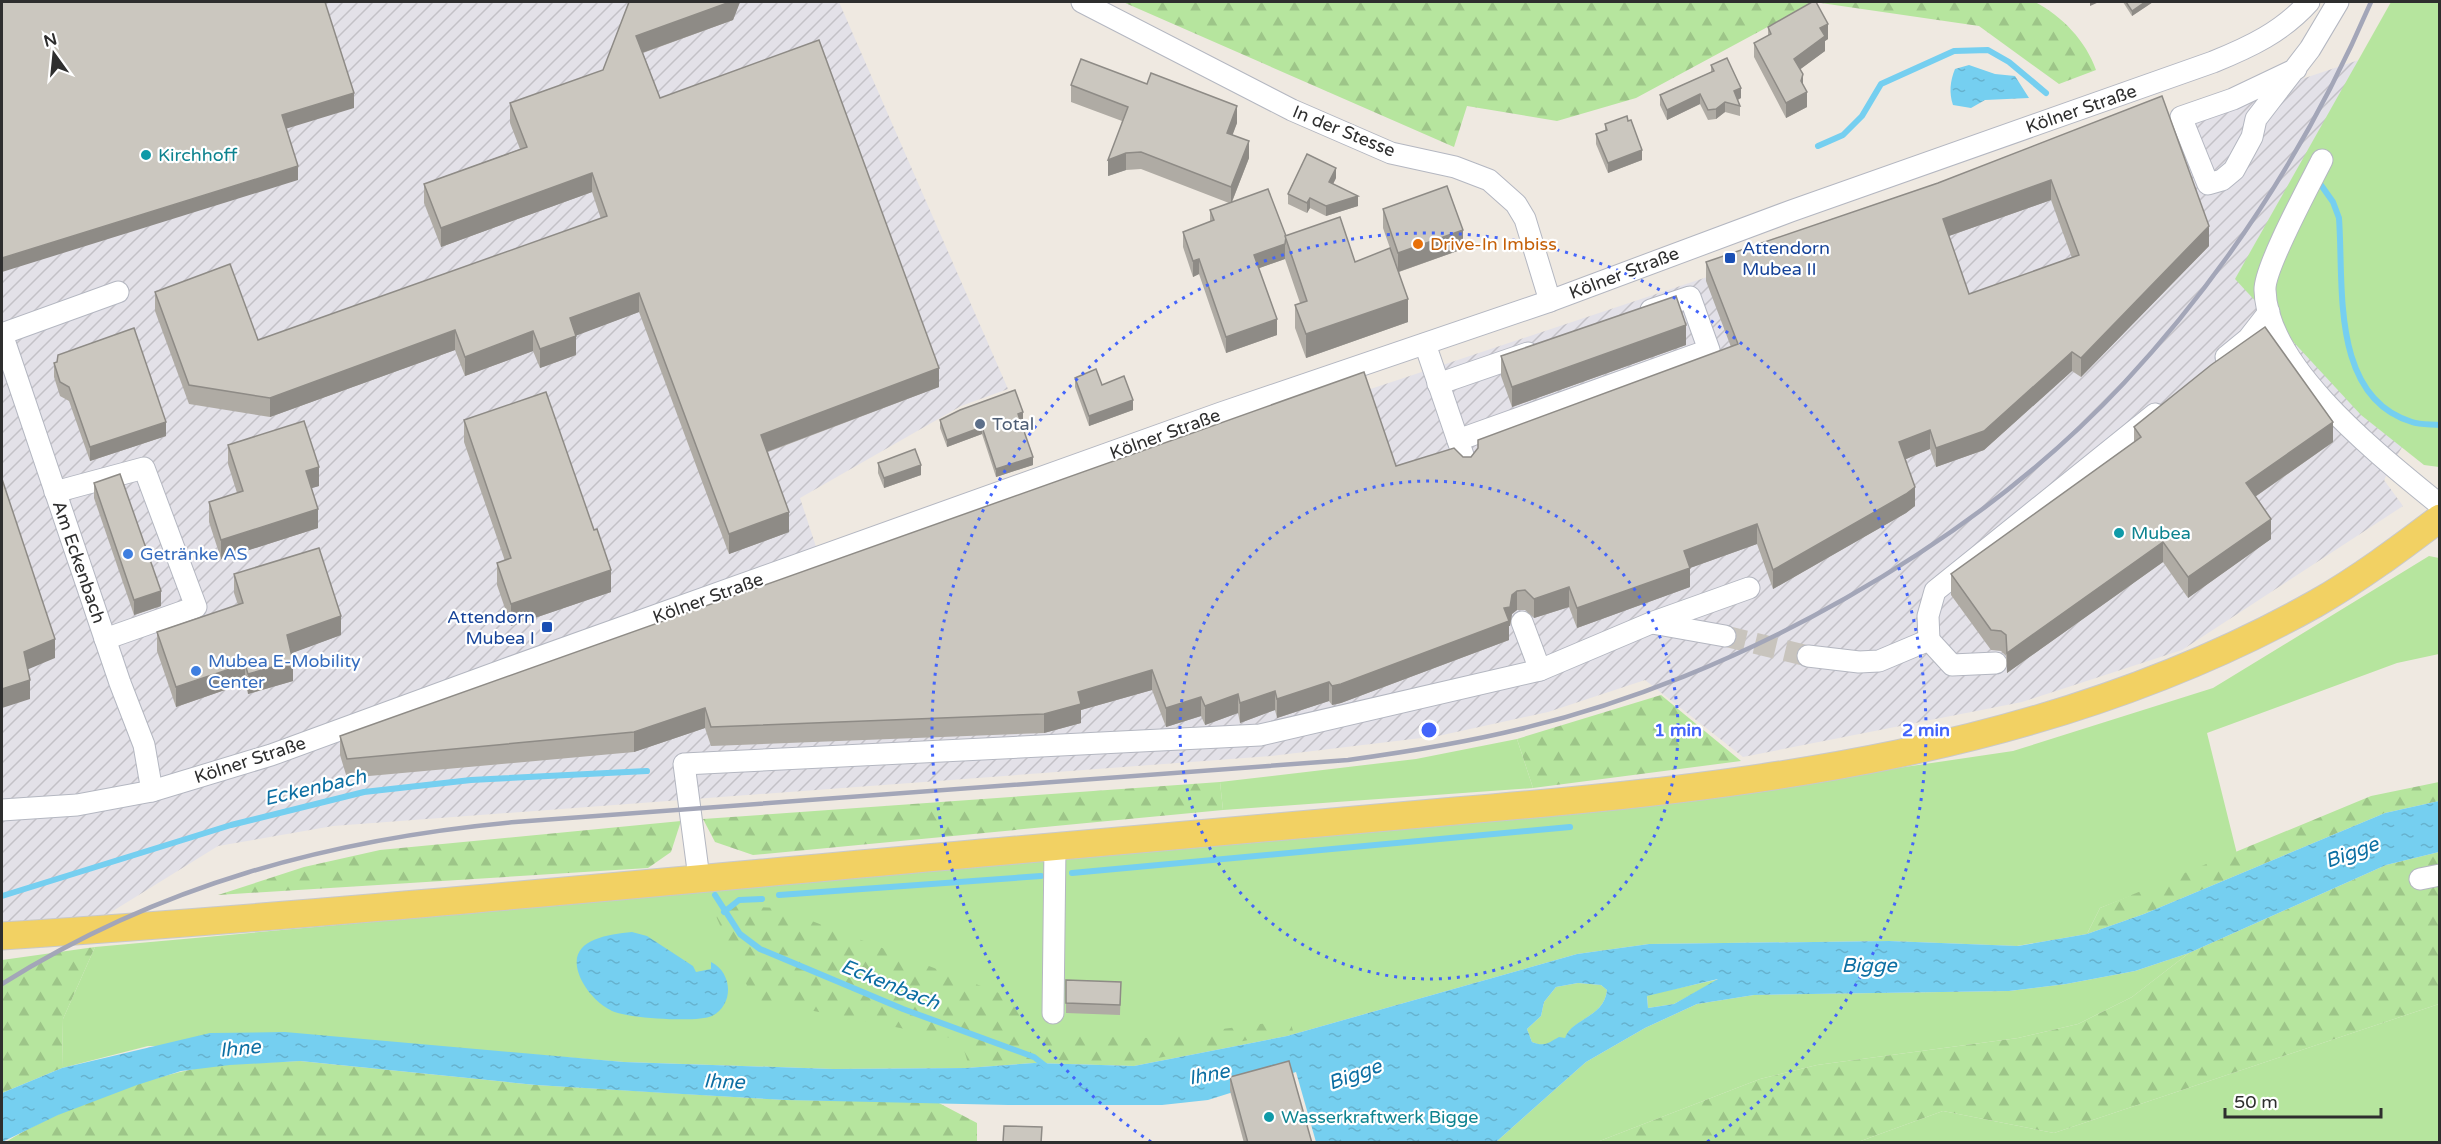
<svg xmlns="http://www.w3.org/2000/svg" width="2441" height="1144" font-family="'Varela Round',sans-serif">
  <defs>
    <pattern id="industrial-furrows" width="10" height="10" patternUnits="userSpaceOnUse" patternTransform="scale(1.5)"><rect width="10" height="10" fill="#e3e1e8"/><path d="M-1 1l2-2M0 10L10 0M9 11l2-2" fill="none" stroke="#c3c1c7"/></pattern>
    <pattern id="forest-firs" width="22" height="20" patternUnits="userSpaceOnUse" patternTransform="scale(1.5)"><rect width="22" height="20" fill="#b6e59e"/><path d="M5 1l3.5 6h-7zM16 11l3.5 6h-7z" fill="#9dc588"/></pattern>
    <pattern id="water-ripples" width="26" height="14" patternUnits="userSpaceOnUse" patternTransform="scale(1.5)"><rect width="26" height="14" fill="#75cff0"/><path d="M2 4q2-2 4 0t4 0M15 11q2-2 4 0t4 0" fill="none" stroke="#66b2ce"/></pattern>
  </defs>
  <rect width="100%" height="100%" fill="#efe9e1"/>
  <polygon fill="url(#industrial-furrows)" points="2,2 839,2 1008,389 961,406 800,498 824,571 2371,56 2361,415 2402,447 2384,480 2403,506 2182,650 2022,702 1743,757 1645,680 1548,712 1438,736 1271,756 333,826 218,846 108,914 2,945"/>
  <g fill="#b6e59e">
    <polygon points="2391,2 2439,2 2439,467 2424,465 2361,415 2235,279"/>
    <polygon points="2429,556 2439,558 2439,654 2397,663 2207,733 2237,854 2100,908 2087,934 2017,946 1889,941 1649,944 1577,954 1287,1036 1134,1066 1034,1063 966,1068 833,1069 624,1062 405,1044 148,1046 62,1068 63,1019 95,947 1627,808 2013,751 2213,688"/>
    <polygon points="1517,739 1533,788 1223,810 1220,782 1416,759"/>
    <polygon points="2189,953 2132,997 2078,1024 2018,1038 1817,1065 1760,1079 1597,1142 1496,1142 1586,1062 1645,1028 1697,1004 1754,995 2009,991 2066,984 2135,971"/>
    <polygon points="1720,979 1674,1004 1648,1008 1647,995"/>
    <path d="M1578,983L1601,985L1607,990C1604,1018 1572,1018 1565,1039L1555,1040L1550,1044L1540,1045L1532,1042L1527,1029L1541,1016L1544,1002L1556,987Z"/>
    <polygon points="2439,1004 2439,1142 1858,1142 1943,1111 2054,1133"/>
  </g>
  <g fill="url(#forest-firs)">
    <path d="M1123,2H2035C2062,16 2086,41 2096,70L2059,84L1979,26L1814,2L1636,98L1557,121L1467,106L1454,147Z"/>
    <polygon points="1661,695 1741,761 1533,788 1517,739"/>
    <polygon points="1220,782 1223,810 753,855 715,842 703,819"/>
    <polygon points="2439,782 2439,801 2385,813 2144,914 2087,934 2100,908 2371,796"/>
    <polygon points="681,821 671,852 648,868 218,895 304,867 380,850"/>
    <polygon points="2439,852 2439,1004 2054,1133 1943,1111 1858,1142 1597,1142 1760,1079 1817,1065 2018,1038 2078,1024 2132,997 2189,953 2386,865"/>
    <polygon points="711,905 778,908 1020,1001 1025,1035 1154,1038 1290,1020 1293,1031 1133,1063 1027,1059 968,1063 961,1040 753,999"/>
    <polygon points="95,947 63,1019 62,1068 2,1093 2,960"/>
    <path d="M300,1061L536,1085L785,1100L937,1102L977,1123V1142H6C49,1114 129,1084 180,1072C219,1062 260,1063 300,1061Z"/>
  </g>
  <g fill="url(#water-ripples)" fill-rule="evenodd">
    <path d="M1969,65L1995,74L2015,76L2029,98L1985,100L1971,108L1953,105C1949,93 1950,81 1955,69Z"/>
    <path d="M2439,801V852L2386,865L2189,953L2135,971L2066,984L2009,991L1754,995L1697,1004L1645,1028L1586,1062L1496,1142H1316L1296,1072L1208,1100L1162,1105H1008L785,1100L665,1093L536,1085L300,1061L230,1065L181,1071L137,1085L58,1115L2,1142V1093L62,1068L210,1033L285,1032L624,1062L833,1069L966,1068L1034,1063L1134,1066L1287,1036L1577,954L1649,944L1889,941L2018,946L2087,934L2144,914L2385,813ZM1718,979L1674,1004L1648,1008L1647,996ZM1578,983L1601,985L1607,990C1604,1018 1572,1018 1565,1038L1559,1037C1548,1043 1545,1047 1532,1042L1527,1029L1541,1016L1544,1002L1556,987Z"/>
    <path d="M632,932L647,936L693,966L696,972L711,969V962C732,972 735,1004 712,1016C698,1023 625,1018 612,1011C600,1005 589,994 583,983C561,942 601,935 632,932Z"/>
  </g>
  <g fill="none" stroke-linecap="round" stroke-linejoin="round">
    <g stroke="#75cff0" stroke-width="6">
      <polyline points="1818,146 1843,135 1862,116 1881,84 1954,51 1988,50 2009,62 2046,93"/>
      <path d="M2321,185L2333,202L2339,218C2344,286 2330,397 2412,422C2420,425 2431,424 2440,425"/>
      <polyline points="1072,873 1570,827"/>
      <polyline points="715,895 740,934 760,949 903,1009 1034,1057 1048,1068"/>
      <polyline points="779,895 1041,876"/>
      <polyline points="2,896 231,825 364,792 471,780 647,771"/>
      <polyline points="724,912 739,900 762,899"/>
    </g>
    <polyline stroke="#c8c4bd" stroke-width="21" stroke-dasharray="21 10" stroke-linecap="butt" points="1725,636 1808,656"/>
    <defs>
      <g id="minor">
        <polyline points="1082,2 1292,110 1391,153 1455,167 1489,180 1516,204 1525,219 1550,301"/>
        <polyline points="2296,69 2233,99 2181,117 2208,184 2222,180 2234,170 2252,137 2256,119 2310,49 2338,2"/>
        <path d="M2322,160C2310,184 2264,268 2265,290C2267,369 2383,458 2440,505"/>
        <polyline points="118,292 2,334 120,683 144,745 152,791"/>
        <polyline points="1425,344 1466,464"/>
        <polyline points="2226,357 2248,339 2269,312"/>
        <polyline points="1438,384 1528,353"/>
        <polyline points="1458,440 1709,350 1690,297 1651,310"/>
        <polyline points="55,492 144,468 196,607 105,639"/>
        <polyline points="1522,622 1540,670"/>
        <polyline points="1652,623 1725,636"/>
        <polyline points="1929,640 1952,665 1996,663"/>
        <polyline points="1808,656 1859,662 1879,661 1929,640 1928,616 1935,591 2155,414"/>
        <path d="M2,810L77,805L152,791L271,755L506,669L1221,413L1550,301L1791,211L2213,62C2250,47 2282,32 2309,2"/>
        <polyline points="699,878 684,764 1260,735 1540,670 1651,623 1749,588"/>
        <polyline points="2420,879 2440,875"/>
        <polyline points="1053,1013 1055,847"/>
      </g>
      <path id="major" d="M2,936C340,914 678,880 1016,850C1163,837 1309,824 1455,811C1753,786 2049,753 2315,604C2359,579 2399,549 2440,518"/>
    </defs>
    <use href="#minor" stroke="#b4b7c1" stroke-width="23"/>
    <use href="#major" stroke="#c9c9c9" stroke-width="29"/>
    <use href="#minor" stroke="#fff" stroke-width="21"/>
    <use href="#major" stroke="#f2d163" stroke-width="27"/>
    <path stroke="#a3a6b8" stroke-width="4.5" d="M2,984C159,885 331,839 515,822L1348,760C1406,752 1463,743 1520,729C1736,678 1972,546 2124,383C2228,271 2311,141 2371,2"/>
  </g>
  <g fill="#afaba4" fill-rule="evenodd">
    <polygon points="629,2 740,2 733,20 643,53 660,98 939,387 768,452 789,532 729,554 639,312 576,335 576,355 540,368 533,351 465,376 455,350 270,417 189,404 155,311 155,292 258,340 601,219 592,192 441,247 424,203 424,184 520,149 510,123 510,103 603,70"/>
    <polygon points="2123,2 2153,2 2132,16"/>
    <polygon points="1768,27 1828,39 1825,41 1825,51 1800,69 1807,107 1786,118 1754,57 1754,43 1768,36"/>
    <polygon points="1711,65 1741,98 1738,100 1740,106 1740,116 1725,112 1716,119 1708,120 1700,104 1667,120 1660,105 1660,95 1711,72"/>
    <polygon points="1071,85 1237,123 1232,135 1249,158 1232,202 1286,236 1355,262 1390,248 1383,228 1383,209 1463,249 1399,272 1408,322 1306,358 1295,328 1295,305 1300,303 1285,259 1259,268 1277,335 1226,353 1199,274 1193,277 1183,247 1183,232 1210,222 1210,210 1229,203 1141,169 1126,170 1108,176 1122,121 1071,102"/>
    <path d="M2162,96L2209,246L2081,377L2072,371L1984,450L1936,467L1930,449L1906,459L1915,506L1906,513L1773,589L1757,544L1690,568V587L1577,628L1569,607L1534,618L1525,610H1517L1512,614L1510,626H1509V640L1341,703L1332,705L1329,701L1277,718L1275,710L1240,723L1238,713L1205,725L1201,716L1166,727L1152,690L1081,710V723L1044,733L711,746L705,728L634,752L347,778L340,755V736L1396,466L1471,457L1731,347L1706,281V262L1938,183ZM2051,200L2072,258L1969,294L1949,236Z"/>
    <polygon points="1605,124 1642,160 1608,173 1596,144 1596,134 1605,130"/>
    <polygon points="1336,178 1333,184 1358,206 1326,216 1310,208 1307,213 1288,204 1288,194"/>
    <polygon points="1686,345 1512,407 1501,376 1501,356"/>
    <polygon points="54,363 166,436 90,461 69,401 60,396 54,377"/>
    <polygon points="1075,378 1133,410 1089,426 1075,387"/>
    <polygon points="464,420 611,592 511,626 497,585 497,563 505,561 464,442"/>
    <polygon points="940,420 1023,420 1021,420 1033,465 996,477 982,434 947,447 940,428"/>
    <polygon points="2134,427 2333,442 2255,497 2271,539 2188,598 2163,562 2007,673 2006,656 2001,651 1991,650 1951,595 1951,574 2134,442"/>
    <polygon points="228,445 319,486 311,488 318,528 221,559 209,522 209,502 237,493 228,464"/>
    <polygon points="878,463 921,475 884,488 878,473"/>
    <polygon points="94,483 161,606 134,615 94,498"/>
    <polygon points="234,574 341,635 291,653 293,681 248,694 245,683 176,707 157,651 157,632 238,605 234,593"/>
    <polygon points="1066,980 1121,982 1120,1015 1066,1013"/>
    <polygon points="1230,1077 1312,1143 1244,1143 1230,1091"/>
  </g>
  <g fill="#8e8b86">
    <polygon points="730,2 740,2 733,20 636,55 636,36"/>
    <polygon points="2090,2 2099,2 2090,6"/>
    <polygon points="2145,2 2153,2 2132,16 2132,11"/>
    <polygon points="1828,24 1828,39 1825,41 1825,51 1794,74 1794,59 1820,28"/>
    <polygon points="1803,74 1803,89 1807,92 1807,107 1786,118 1786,103 1801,81"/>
    <polygon points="1741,88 1741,98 1734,101 1734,91"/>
    <polygon points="354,93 354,108 282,130 282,115"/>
    <polygon points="1700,94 1700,104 1667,120 1667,110"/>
    <polygon points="1725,102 1725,112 1716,119 1716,109"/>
    <polygon points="1237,106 1237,123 1227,150 1227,133"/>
    <polygon points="1249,141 1249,158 1231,204 1231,187"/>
    <polygon points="1642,150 1642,160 1608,173 1608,163"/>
    <polygon points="1126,153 1126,170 1108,176 1108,160"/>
    <polygon points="298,166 298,180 2,272 2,258"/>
    <polygon points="1336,168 1336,178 1329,192 1329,182"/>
    <polygon points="592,173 592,192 441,247 441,228"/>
    <polygon points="2051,180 2051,200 1943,238 1943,219"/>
    <polygon points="1358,196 1358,206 1326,216 1326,206"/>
    <polygon points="1310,198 1310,208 1307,213 1307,203"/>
    <polygon points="2209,226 2209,246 2081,377 2081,358"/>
    <polygon points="1463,230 1463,249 1398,272 1398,253"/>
    <polygon points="1285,244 1285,259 1254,270 1254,255"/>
    <polygon points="1199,259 1199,274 1193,277 1193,261"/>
    <polygon points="639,293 639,312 570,338 570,318"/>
    <polygon points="1408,299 1408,322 1306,358 1306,334"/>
    <polygon points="1277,319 1277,335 1226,353 1226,337"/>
    <polygon points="1686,325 1686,345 1512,407 1512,387"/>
    <polygon points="455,330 455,350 270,417 270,398"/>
    <polygon points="533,331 533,351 465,376 465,357"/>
    <polygon points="576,336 576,355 540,368 540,349"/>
    <polygon points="2072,352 2072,371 1984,450 1936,467 1936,448"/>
    <polygon points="939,368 939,387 761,454 761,435"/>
    <polygon points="1133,400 1133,410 1089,426 1089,416"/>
    <polygon points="1023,412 1023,420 1018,421 1018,414"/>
    <polygon points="166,422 166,436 90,461 90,447"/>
    <polygon points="2333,422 2333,442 2246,503 2246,483"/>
    <polygon points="982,427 982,434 947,447 947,440"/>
    <polygon points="1930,430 1930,449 1899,462 1899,442"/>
    <polygon points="1033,457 1033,465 996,477 996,469"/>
    <polygon points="921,465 921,475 884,488 884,478"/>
    <polygon points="319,467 319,486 306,490 306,471"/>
    <polygon points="1915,487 1915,506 1906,513 1773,589 1773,570"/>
    <polygon points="318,509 318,528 221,559 221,540"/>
    <polygon points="789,512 789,532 729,554 729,534"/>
    <polygon points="2271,519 2271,539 2188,598 2188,577"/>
    <polygon points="1757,524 1757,544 1690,568 1690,587 1577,628 1577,608 1684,551"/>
    <polygon points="2163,542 2163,562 2007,673 2007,653"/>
    <polygon points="611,570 611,592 511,626 511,604"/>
    <polygon points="1569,587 1569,607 1534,618 1534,599"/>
    <polygon points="161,591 161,606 134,615 134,600"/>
    <polygon points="1517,591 1517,610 1512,614 1510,626 1509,626 1509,640 1341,703 1332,705 1332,686 1504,608 1512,595"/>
    <polygon points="341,616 341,635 287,655 287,635"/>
    <polygon points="55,639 55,658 24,671 24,652"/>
    <polygon points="293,661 293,681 248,694 248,674"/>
    <polygon points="245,664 245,683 176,707 176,687"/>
    <polygon points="1152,670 1152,690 1081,710 1081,723 1044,733 1044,714 1078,692"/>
    <polygon points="30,680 30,699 2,708 2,689"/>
    <polygon points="1329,682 1329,701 1277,718 1277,699"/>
    <polygon points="1275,691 1275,710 1240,723 1240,703"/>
    <polygon points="1238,694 1238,713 1205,725 1205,706"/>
    <polygon points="1201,697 1201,716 1166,727 1166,708"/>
    <polygon points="705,708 705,728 634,752 634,732"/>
  </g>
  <g fill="#cbc7bf" stroke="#8e8b86" stroke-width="1.5" fill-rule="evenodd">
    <polygon points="2,2 325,2 354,93 282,115 298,166 2,258"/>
    <polygon points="629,2 730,2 636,36 660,98 819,40 939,368 761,435 789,512 729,534 639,293 570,318 576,336 540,349 533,331 465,357 455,330 270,398 189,385 155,292 230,264 258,340 607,216 592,173 441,228 424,184 527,147 510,103 603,70"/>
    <polygon points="1812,2 1816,2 1828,24 1820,28 1825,36 1794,59 1803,74 1801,81 1807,92 1786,103 1754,43 1771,34 1768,27"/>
    <polygon points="2126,2 2145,2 2132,11"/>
    <polygon points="1727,58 1741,88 1734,91 1740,106 1725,102 1716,109 1708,110 1700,94 1667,110 1660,95 1714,71 1711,65"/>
    <polygon points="1081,59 1147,84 1151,73 1237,106 1227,133 1249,141 1231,187 1141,152 1126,153 1108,160 1128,107 1071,85"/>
    <path d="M2162,96L2209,226L2081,358L2072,352L1984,431L1936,448L1930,430L1899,442L1915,487L1906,494L1773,570L1757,524L1684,551L1690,568L1577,608L1569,587L1534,599L1525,590L1517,591L1512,595L1510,607L1504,608L1509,621L1341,684L1332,686L1329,682L1277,699L1275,691L1240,703L1238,694L1205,706L1201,697L1166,708L1152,670L1078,692L1081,704L1044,714L711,727L705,708L634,732L347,759L340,736L1364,372L1396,466L1454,448L1463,457H1471L1478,448V440L1738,344L1706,262L1938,183ZM2051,180L2079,255L1969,294L1943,219Z"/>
    <polygon points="1627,116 1628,121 1631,120 1642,150 1608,163 1596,134 1607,130 1605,124"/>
    <polygon points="1307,154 1336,168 1329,182 1358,196 1326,206 1310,198 1307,203 1288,194"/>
    <polygon points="1447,186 1463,230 1398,253 1383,209"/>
    <polygon points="1268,189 1286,236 1285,244 1254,255 1277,319 1226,337 1199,259 1193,261 1183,232 1214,220 1210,210"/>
    <polygon points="1340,217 1355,262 1390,248 1408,299 1306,334 1295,305 1307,301 1285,236"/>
    <polygon points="1676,296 1686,325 1512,387 1501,356"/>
    <polygon points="2265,327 2333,422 2246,483 2271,519 2188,577 2163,542 2007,653 2006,635 2001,631 1991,630 1951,574 2141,437 2134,427 2211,365"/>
    <polygon points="134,328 166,422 90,447 69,387 60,382 54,363 57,362 58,355"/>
    <polygon points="1096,369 1102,385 1124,376 1133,400 1089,416 1075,378"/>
    <polygon points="1015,390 1023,412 1018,414 1033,457 996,469 982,427 947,440 940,420 960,410"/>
    <polygon points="546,392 594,530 597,529 611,570 511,604 497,563 511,558 464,420"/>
    <polygon points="304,421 319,467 306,471 318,509 221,540 209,502 243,491 228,445"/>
    <polygon points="915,449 921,465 884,478 878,463"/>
    <polygon points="120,474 161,591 134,600 94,483"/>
    <polygon points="2,479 55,639 24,652 30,680 2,689"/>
    <polygon points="319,548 341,616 287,635 293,661 248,674 245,664 176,687 157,632 243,603 234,574"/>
    <polygon points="1066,980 1121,982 1120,1005 1066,1003"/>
    <polygon points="1289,1061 1312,1143 1248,1143 1230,1077"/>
    <polygon points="1004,1126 1042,1127 1041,1143 1003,1142"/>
  </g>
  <g fill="none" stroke="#4264fb" stroke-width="3" stroke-dasharray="3 6">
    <circle cx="1429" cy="730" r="249"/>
    <path d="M1151 1142A497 497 0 1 1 1707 1142"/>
  </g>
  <g fill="#0f9aa8" stroke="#fff" stroke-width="2">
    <circle cx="146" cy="155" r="6"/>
    <circle cx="2119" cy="533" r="6"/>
    <circle cx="1269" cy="1117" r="6"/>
  </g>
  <circle fill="#e8710a" stroke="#fff" stroke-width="2" cx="1418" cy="244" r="6"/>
  <g fill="#1a4fb4" stroke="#fff" stroke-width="2">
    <rect x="1724" y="252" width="12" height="12" rx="3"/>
    <rect x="541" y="621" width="12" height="12" rx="3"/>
  </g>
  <circle fill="#5c6f8a" stroke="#fff" stroke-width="2" cx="980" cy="424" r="6"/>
  <g fill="#3f7fe0" stroke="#fff" stroke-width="2">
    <circle cx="128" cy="554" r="6"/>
    <circle cx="196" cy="671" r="6"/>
  </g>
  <g text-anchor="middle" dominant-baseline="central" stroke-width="4.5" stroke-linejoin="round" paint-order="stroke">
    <g font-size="18" fill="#2e2e2e" stroke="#fff">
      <text transform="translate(2081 109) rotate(-19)">Kölner Straße</text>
      <text transform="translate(1344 131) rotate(22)">In der Stesse</text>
      <text transform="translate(1624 273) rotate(-21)">Kölner Straße</text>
      <text transform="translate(1165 434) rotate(-20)">Kölner Straße</text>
      <text transform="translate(79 562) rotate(71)">Am Eckenbach</text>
      <text transform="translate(708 598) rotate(-20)">Kölner Straße</text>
      <text transform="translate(250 760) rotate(-18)">Kölner Straße</text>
    </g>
    <g font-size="18" fill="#0d838f" stroke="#fff" text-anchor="start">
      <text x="158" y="155">Kirchhoff</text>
      <text x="2131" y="533">Mubea</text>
      <text x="1281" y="1117">Wasserkraftwerk Bigge</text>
    </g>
    <g font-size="18" fill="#c56008" stroke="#fff" text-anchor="start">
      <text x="1430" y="244">Drive-In Imbiss</text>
    </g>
    <g font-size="18" fill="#164399" stroke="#fff" text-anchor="start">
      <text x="1742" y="248">Attendorn<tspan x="1742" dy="21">Mubea II</tspan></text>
      <text x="535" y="617" text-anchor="end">Attendorn<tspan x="535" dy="21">Mubea I</tspan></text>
    </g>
    <g font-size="18" fill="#4e5e75" stroke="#fff" text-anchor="start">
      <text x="992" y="424">Total</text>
    </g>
    <g font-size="18" fill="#366cbe" stroke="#fff" text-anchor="start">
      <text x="140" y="554">Getränke AS</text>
      <text x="208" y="661">Mubea E-Mobility<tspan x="208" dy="21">Center</tspan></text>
    </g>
    <g font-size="20" font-style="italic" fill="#0d6fa3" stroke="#fff">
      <text transform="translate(315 788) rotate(-13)">Eckenbach</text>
      <text transform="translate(2352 853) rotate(-20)">Bigge</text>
      <text x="1869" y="966">Bigge</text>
      <text transform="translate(890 985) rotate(22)">Eckenbach</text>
      <text transform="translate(240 1049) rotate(-6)">Ihne</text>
      <text transform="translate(1209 1075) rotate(-11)">Ihne</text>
      <text transform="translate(1355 1075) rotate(-20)">Bigge</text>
      <text transform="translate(724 1082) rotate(2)">Ihne</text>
    </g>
  </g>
  <circle cx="1429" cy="730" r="9" fill="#4264fb" stroke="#fff" stroke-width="3"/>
  <g font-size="18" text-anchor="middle" font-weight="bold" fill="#4264fb" stroke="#fff" stroke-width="4.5" stroke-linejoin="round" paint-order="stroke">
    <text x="1678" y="736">1 min</text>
    <text x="1926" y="736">2 min</text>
  </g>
  <rect width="2441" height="1144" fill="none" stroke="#2e2e2e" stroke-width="6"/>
  <g transform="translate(54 54) rotate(345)" stroke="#ffffff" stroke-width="4.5" paint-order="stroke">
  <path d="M0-4.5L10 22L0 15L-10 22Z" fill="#2e2e2e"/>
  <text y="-9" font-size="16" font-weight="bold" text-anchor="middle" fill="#2e2e2e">N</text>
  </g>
  <path d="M2225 1108v9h156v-9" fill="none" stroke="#2e2e2e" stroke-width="3"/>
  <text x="2234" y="1108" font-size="18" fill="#2e2e2e" stroke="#ffffff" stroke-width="4.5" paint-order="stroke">50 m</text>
</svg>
